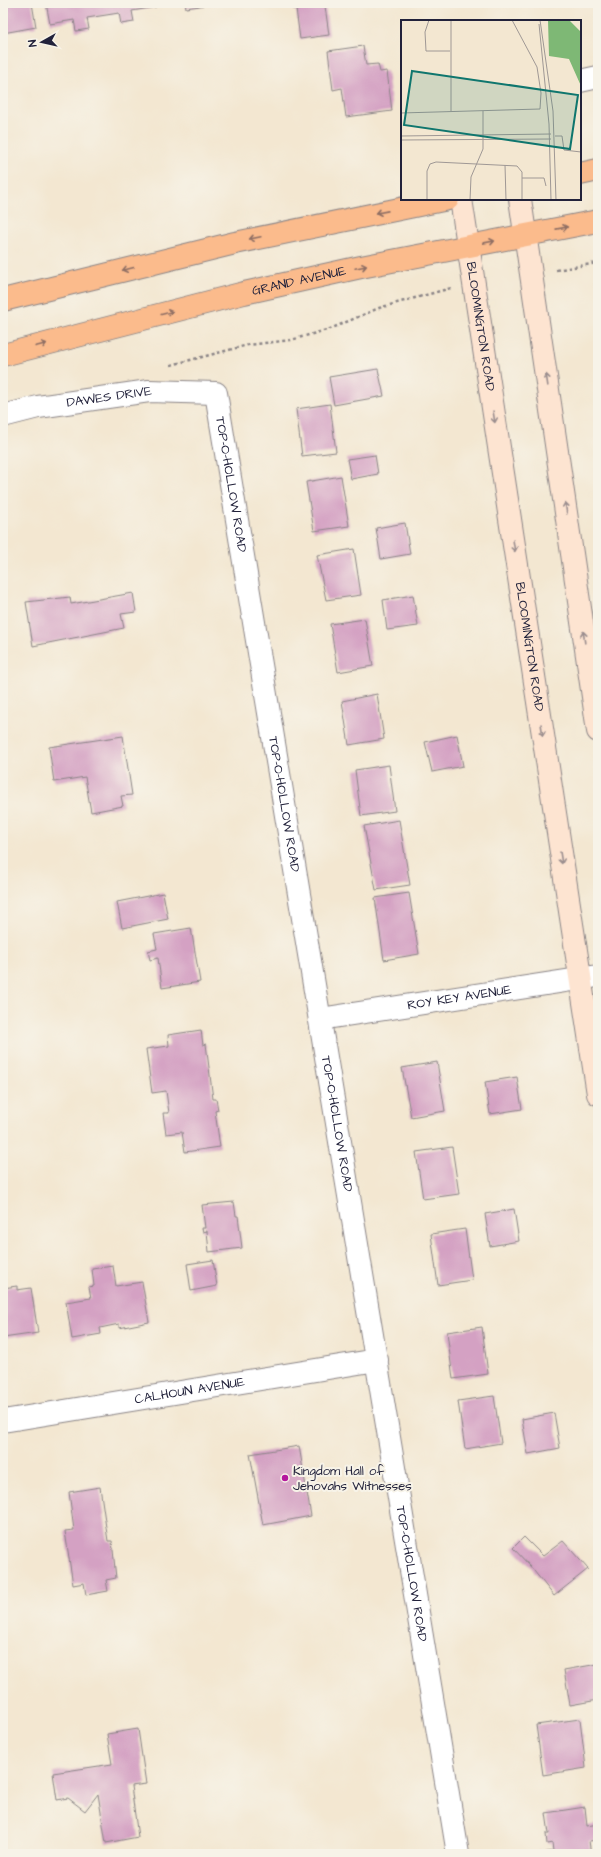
<svg xmlns="http://www.w3.org/2000/svg" width="601" height="1857" font-family="'Architects Daughter',sans-serif">
  <rect width="100%" height="100%" fill="#f7f3e8"/>
  <filter id="ink" filterUnits="userSpaceOnUse"><feTurbulence type="fractalNoise" baseFrequency=".025" numOctaves="2"/><feDisplacementMap in="SourceGraphic" scale="8" xChannelSelector="R" yChannelSelector="G"/><feConvolveMatrix kernelMatrix="1 2 1 2 8 2 1 2 1" color-interpolation-filters="sRGB"/></filter>
  <filter id="wash" filterUnits="userSpaceOnUse"><feTurbulence type="fractalNoise" baseFrequency=".012" numOctaves="4" result="noise"/><feDisplacementMap in="SourceGraphic" scale="16" xChannelSelector="R" yChannelSelector="G"/><feGaussianBlur stdDeviation="0.9" result="paint"/><feColorMatrix in="noise" values="0 0 0 0 0 0 0 0 0 0 0 0 0 0 0 0 0 1.4 0 .05"/><feComposite in="paint" operator="in"/></filter>
  <g filter="url(#wash)">
    <rect width="100%" height="100%" fill="#f3e7d1"/>
    <g id="blocks">
      <g fill="#d4a1c3">
        <polygon points="7,3 32,3 36,27 3,33 3,7 7,6"/>
        <polygon points="46,3 155,3 156,7 132,11 134,22 121,24 119,13 87,18 89,29 76,31 74,20 50,24"/>
        <polygon points="185,3 212,3 213,4 186,8"/>
        <polygon points="291,3 301,3 302,9 325,6 329,35 300,39 296,9 292,9"/>
        <polygon points="363,46 366,65 378,64 380,72 387,71 392,111 346,117 342,88 333,90 328,51"/>
        <polygon points="378,369 384,396 334,405 329,377"/>
        <polygon points="330,404 336,452 302,456 296,409"/>
        <polygon points="375,455 378,474 351,479 347,459"/>
        <polygon points="341,476 349,526 314,531 306,482"/>
        <polygon points="405,523 410,554 381,559 376,528"/>
        <polygon points="354,549 361,595 326,600 317,555"/>
        <polygon points="133,593 136,612 121,614 124,628 33,646 26,602 70,597 71,604"/>
        <polygon points="413,595 418,626 387,630 383,600"/>
        <polygon points="365,619 373,666 338,672 330,624"/>
        <polygon points="377,694 384,739 349,745 342,701"/>
        <polygon points="457,735 463,766 432,772 425,742"/>
        <polygon points="123,736 132,795 121,796 123,806 91,812 85,777 54,782 49,747"/>
        <polygon points="389,765 395,811 361,816 355,770"/>
        <polygon points="399,820 410,885 376,890 364,826"/>
        <polygon points="163,893 168,919 122,928 117,902"/>
        <polygon points="409,893 419,954 384,960 375,898"/>
        <polygon points="191,928 200,982 162,988 158,958 150,960 148,951 157,949 154,934"/>
        <polygon points="201,1030 203,1045 206,1044 213,1099 216,1099 218,1110 215,1111 220,1147 185,1152 182,1132 166,1134 163,1113 169,1113 166,1091 152,1093 146,1049 169,1046 168,1035"/>
        <polygon points="437,1062 445,1111 411,1117 402,1068"/>
        <polygon points="517,1077 522,1109 490,1114 485,1082"/>
        <polygon points="452,1147 459,1194 423,1199 416,1152"/>
        <polygon points="234,1202 236,1216 238,1216 242,1248 209,1252 207,1231 203,1232 202,1228 205,1228 202,1205"/>
        <polygon points="514,1209 519,1241 490,1246 485,1214"/>
        <polygon points="465,1229 472,1280 438,1285 431,1234"/>
        <polygon points="213,1260 217,1286 191,1291 187,1264"/>
        <polygon points="113,1266 116,1286 142,1282 149,1322 119,1328 119,1324 100,1328 101,1334 72,1339 66,1302 91,1298 89,1287 94,1286 92,1269"/>
        <polygon points="17,1286 17,1290 31,1288 38,1333 3,1338 3,1288"/>
        <polygon points="482,1327 488,1374 453,1379 447,1332"/>
        <polygon points="494,1396 501,1443 465,1449 458,1401"/>
        <polygon points="554,1413 560,1448 528,1454 522,1419"/>
        <polygon points="299,1446 311,1516 263,1525 250,1454"/>
        <polygon points="100,1487 108,1541 112,1541 116,1578 106,1580 108,1591 86,1595 84,1583 73,1585 65,1531 74,1530 69,1492"/>
        <polygon points="524,1537 543,1556 563,1541 588,1569 554,1596 530,1566 513,1548"/>
        <polygon points="598,1664 598,1700 570,1705 564,1670"/>
        <polygon points="580,1719 586,1768 543,1775 536,1725"/>
        <polygon points="138,1729 146,1784 131,1786 138,1837 106,1843 98,1794 85,1811 68,1798 57,1800 53,1773 112,1764 107,1734"/>
        <polygon points="585,1807 587,1826 598,1824 598,1840 589,1841 591,1854 537,1854 553,1851 552,1843 547,1844 546,1834 549,1834 546,1813"/>
      </g>
    </g>
  </g>
  <g filter="url(#ink)">
    <use href="#blocks" fill-opacity="0" stroke="#8a8486" stroke-width="1"/>
    <g fill="none" stroke-linecap="round" stroke-linejoin="round">
      <defs>
        <g id="street">
          <polyline points="580,81 598,77"/>
          <path id="s1" d="M3,416L38,407L149,391L216,393L458,1854"/>
          <path id="s2" d="M320,1019L598,976"/>
          <path id="s3" d="M3,1421L377,1360"/>
        </g>
        <g id="secondary">
          <path id="s4" d="M461,199L598,1094"/>
          <polyline points="520,199 598,731"/>
        </g>
        <g id="primary">
          <polyline points="580,174 598,170"/>
          <polyline points="3,300 235,243 448,199"/>
          <path id="s5" d="M3,355L244,293L361,267L598,221"/>
        </g>
      </defs>
      <use href="#street" stroke="#8a8486" stroke-width="24"/>
      <use href="#secondary" stroke="#8a8486" stroke-width="24"/>
      <use href="#primary" stroke="#8a8486" stroke-width="24"/>
      <g stroke="#8a8486" stroke-width="2.5" stroke-dasharray="3 3" stroke-linecap="butt">
        <polyline points="556,270 598,263"/>
        <polyline points="171,365 248,345 291,340 330,329 379,308 451,288"/>
      </g>
      <use href="#street" stroke="#fff" stroke-width="22"/>
      <use href="#secondary" stroke="#fde4d1" stroke-width="22"/>
      <use href="#primary" stroke="#fbbb8c" stroke-width="22"/>
    </g>
    <defs><path id="oneway-shaft" d="M-6 0H5M1.5-3L5.5 0L1.5 3" fill="none" stroke-width="1.6" stroke-linecap="round" stroke-linejoin="round"/></defs>
    <g stroke="#8e6e64">
      <use href="#oneway-shaft" transform="translate(382 212) rotate(169)"/>
      <use href="#oneway-shaft" transform="translate(562 228) rotate(-11)"/>
      <use href="#oneway-shaft" transform="translate(255 238) rotate(168)"/>
      <use href="#oneway-shaft" transform="translate(489 242) rotate(-11)"/>
      <use href="#oneway-shaft" transform="translate(361 267) rotate(-12)"/>
      <use href="#oneway-shaft" transform="translate(128 269) rotate(166)"/>
      <use href="#oneway-shaft" transform="translate(167 313) rotate(-14)"/>
      <use href="#oneway-shaft" transform="translate(41 345) rotate(-15)"/>
    </g>
    <g stroke="#9a8d8e">
      <use href="#oneway-shaft" transform="translate(547 380) rotate(-98)"/>
      <use href="#oneway-shaft" transform="translate(494 417) rotate(81)"/>
      <use href="#oneway-shaft" transform="translate(566 508) rotate(-98)"/>
      <use href="#oneway-shaft" transform="translate(514 546) rotate(81)"/>
      <use href="#oneway-shaft" transform="translate(584 637) rotate(-98)"/>
      <use href="#oneway-shaft" transform="translate(542 730) rotate(81)"/>
      <use href="#oneway-shaft" transform="translate(561 858) rotate(81)"/>
    </g>
  </g>
  <circle fill="#b5179e" stroke="#f7f3e8" stroke-width="1.5" cx="285" cy="1478" r="4"/>
  <g text-anchor="middle" dominant-baseline="central" stroke-width="4" stroke-linejoin="round" paint-order="stroke">
    <g font-size="13" fill="#22223b" stroke="#f7f3e8">
      <text stroke="none"><textPath href="#s5" startOffset="305">GRAND AVENUE</textPath></text>
      <text stroke="none"><textPath href="#s4" startOffset="129">BLOOMINGTON ROAD</textPath></text>
      <text stroke="none"><textPath href="#s1" startOffset="108">DAWES DRIVE</textPath></text>
      <text stroke="none"><textPath href="#s1" startOffset="308">TOP-O-HOLLOW ROAD</textPath></text>
      <text stroke="none"><textPath href="#s4" startOffset="453">BLOOMINGTON ROAD</textPath></text>
      <text stroke="none"><textPath href="#s1" startOffset="632">TOP-O-HOLLOW ROAD</textPath></text>
      <text stroke="none"><textPath href="#s2" startOffset="141">ROY KEY AVENUE</textPath></text>
      <text stroke="none"><textPath href="#s1" startOffset="956">TOP-O-HOLLOW ROAD</textPath></text>
      <text stroke="none"><textPath href="#s3" startOffset="189">CALHOUN AVENUE</textPath></text>
      <text stroke="none"><textPath href="#s1" startOffset="1412">TOP-O-HOLLOW ROAD</textPath></text>
    </g>
    <g font-size="13" fill="#22223b" stroke="#f7f3e8" text-anchor="start">
      <text x="293" y="1471">Kingdom Hall of<tspan x="293" dy="15">Jehovahs Witnesses</tspan></text>
    </g>
  </g>
  <g transform="translate(401 20)">
    <rect width="180" height="180" fill="#f3e7d1"/>
    <path d="M147,0H168L180,12V66L168,39L148,36Z" fill="#7eb875"/>
    <path fill="none" stroke="#9f9895" stroke-width="1" d="M28,0L24,12L25,31H49M50,0V91M139,0L152,91L155,180M138,4L148,104L150,180M0,93L139,89L140,73L136,47L111,0M0,116L150,114M154,116H161L163,130L180,132M0,120L150,119M104,145L105,180M121,158H143L145,166M26,180V151L29,144L35,142L116,146L121,152V180M69,180L70,157L82,129V91"/>
    <path fill="#0f766e" fill-opacity="0.15" stroke="#0f766e" stroke-width="2" d="M11,51L177,75L169,129L3,105Z"/>
    <rect width="180" height="180" fill="none" stroke="#22223b" stroke-width="2"/>
  </g>
  <rect width="601" height="1857" fill="none" stroke="#f7f3e8" stroke-width="16"/>
  <g transform="translate(42 42) rotate(262)" stroke="#f7f3e8" stroke-width="3" paint-order="stroke">
  <path d="M0-3L7 15L0 10L-7 15Z" fill="#22223b"/>
  <text y="-6" font-size="11" font-weight="bold" text-anchor="middle" fill="#22223b">N</text>
  </g>
</svg>
